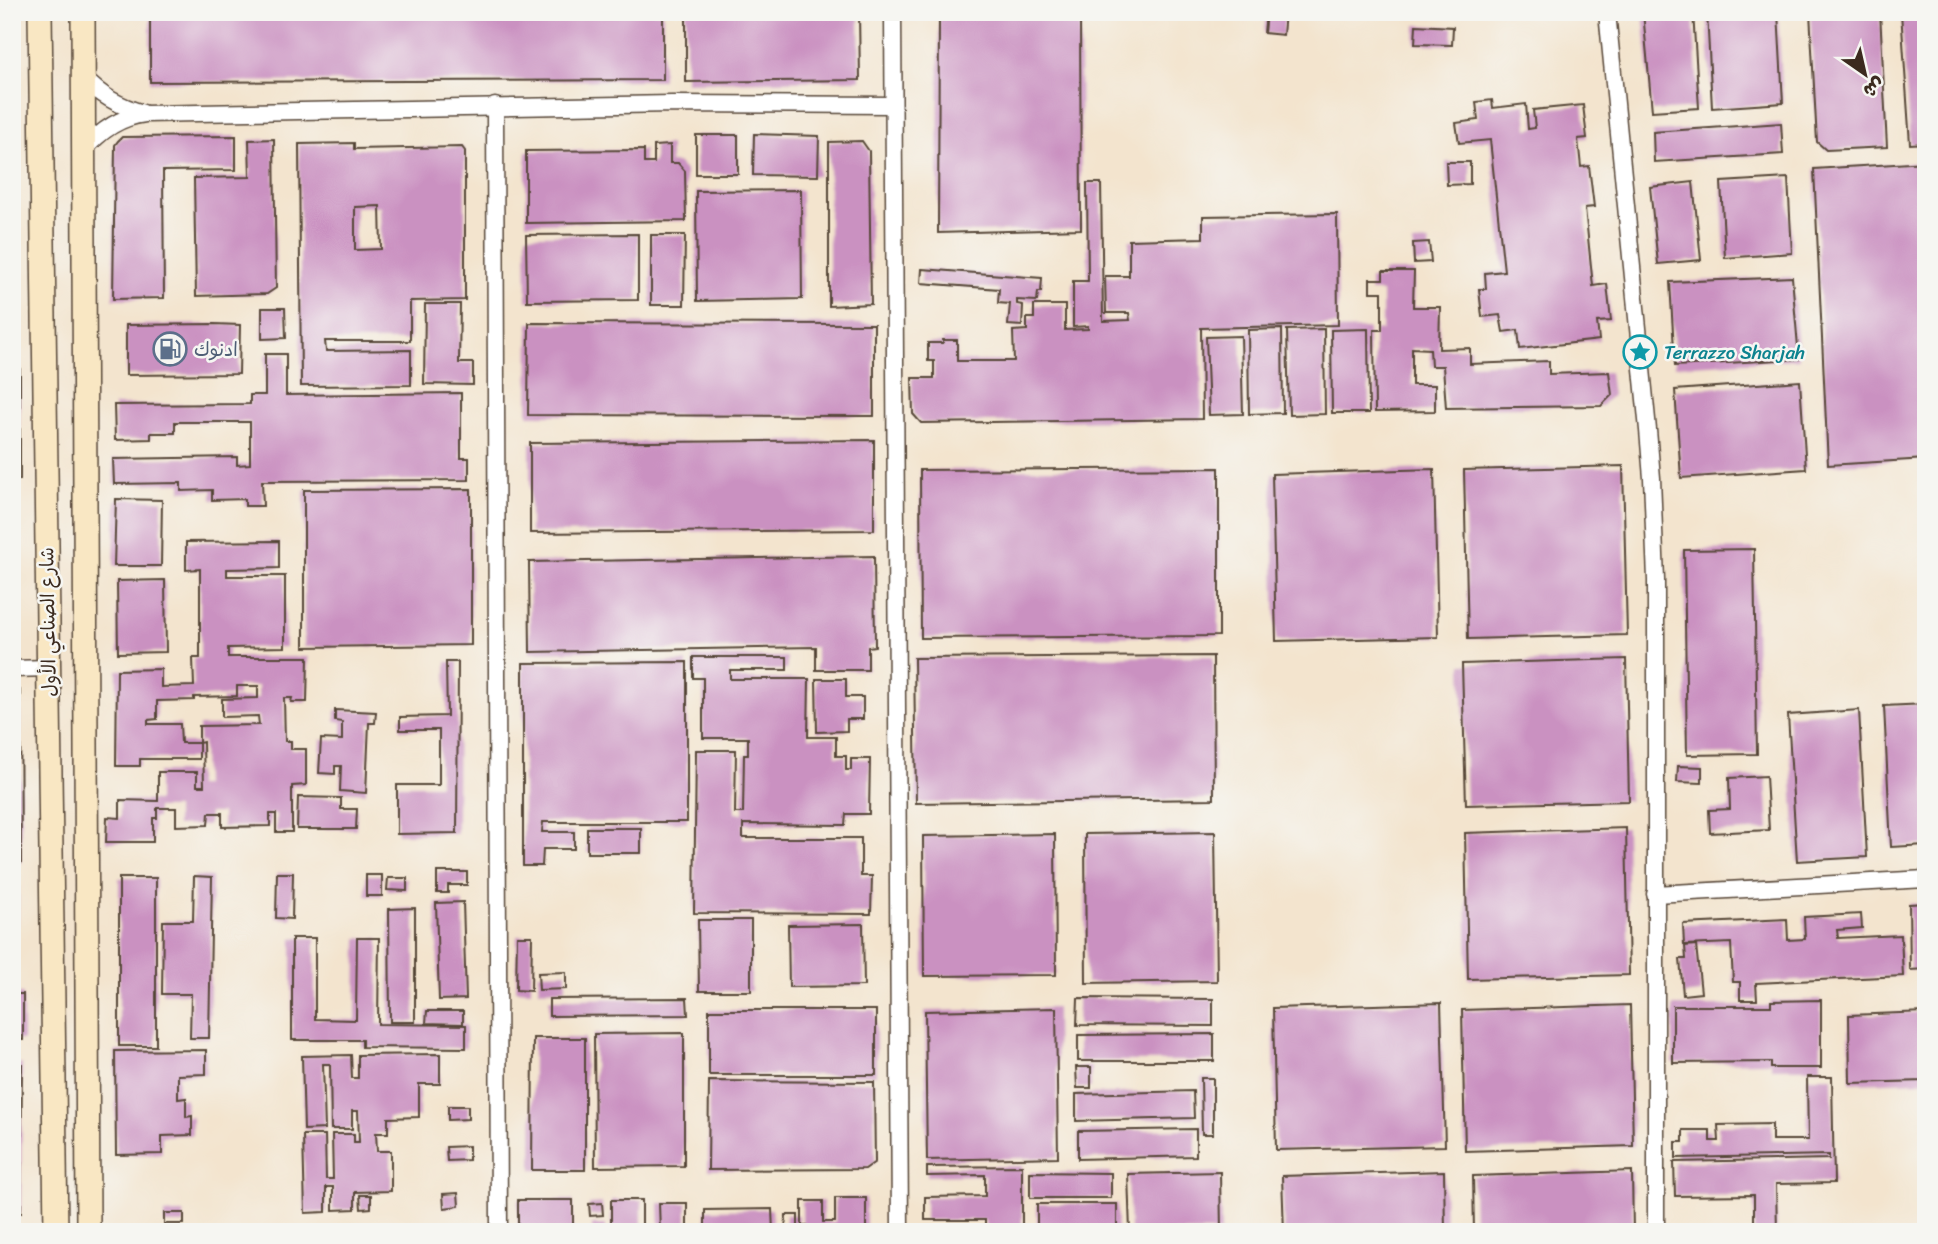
<svg xmlns="http://www.w3.org/2000/svg" width="1938" height="1244" font-family="Sriracha,'Playpen Sans Arabic',sans-serif">
  <rect width="100%" height="100%" fill="#f6f6f2"/>
  <filter id="ink" filterUnits="userSpaceOnUse"><feTurbulence type="fractalNoise" baseFrequency=".0143" numOctaves="2"/><feDisplacementMap in="SourceGraphic" scale="14" xChannelSelector="R" yChannelSelector="G"/><feConvolveMatrix kernelMatrix="1 2 1 2 8 2 1 2 1" color-interpolation-filters="sRGB"/></filter>
  <filter id="wash" filterUnits="userSpaceOnUse"><feTurbulence type="fractalNoise" baseFrequency=".00686" numOctaves="4" result="noise"/><feDisplacementMap in="SourceGraphic" scale="28" xChannelSelector="R" yChannelSelector="G"/><feGaussianBlur stdDeviation="1.57" result="paint"/><feColorMatrix in="noise" values="0 0 0 0 0 0 0 0 0 0 0 0 0 0 0 0 0 1.4 0 .05"/><feComposite in="paint" operator="in"/></filter>
  <g filter="url(#wash)">
    <rect width="100%" height="100%" fill="#f3e4ce"/>
    <g id="blocks">
      <g fill="#ca91c1" fill-rule="evenodd">
        <polygon points="150,12 663,12 663,80 150,82"/>
        <polygon points="686,12 859,12 860,80 686,82"/>
        <polygon points="939,12 1080,12 1081,229 938,233"/>
        <polygon points="1234,12 1253,12 1252,19 1234,18"/>
        <polygon points="1266,12 1285,12 1283,35 1264,33"/>
        <polygon points="1643,12 1693,12 1699,108 1652,111"/>
        <polygon points="1707,12 1778,12 1783,103 1712,108"/>
        <polygon points="1810,12 1880,12 1887,147 1826,150 1817,142"/>
        <polygon points="1901,12 1926,12 1926,143 1910,144"/>
        <rect x="12" y="22" width="3" height="103"/>
        <polygon points="1416,25 1453,27 1452,45 1415,44"/>
        <polygon points="1492,100 1493,108 1526,104 1528,129 1535,128 1533,110 1583,105 1587,138 1578,139 1581,167 1589,166 1594,207 1585,208 1593,286 1607,284 1611,321 1597,322 1599,340 1520,349 1518,330 1503,332 1500,315 1482,317 1479,289 1486,289 1485,273 1504,271 1490,140 1459,143 1456,123 1478,120 1476,102"/>
        <polygon points="1781,123 1783,154 1654,162 1653,132"/>
        <polygon points="754,134 819,136 818,176 753,175"/>
        <rect x="696" y="135" width="42" height="39"/>
        <polygon points="236,136 236,170 163,171 164,298 113,299 115,145 118,141 122,137"/>
        <polygon points="274,139 276,288 267,294 196,296 194,178 250,177 249,140"/>
        <polygon points="862,141 869,151 871,304 829,306 829,142"/>
        <path d="M354,143V149L462,147L465,151V300L410,301V341H325L326,351L411,350V385L301,386L299,144ZM380,206L381,249L355,250V207Z"/>
        <polygon points="670,145 670,163 678,163 685,171 686,221 526,223 526,151 644,150 644,163 654,163 654,146"/>
        <polygon points="1446,162 1470,162 1470,184 1447,185"/>
        <polygon points="1926,162 1926,459 1828,465 1814,169"/>
        <polygon points="1788,178 1792,253 1725,258 1721,182"/>
        <polygon points="1693,182 1701,260 1658,264 1650,187"/>
        <polygon points="1087,183 1101,183 1103,321 1130,320 1129,313 1106,313 1105,276 1129,276 1129,240 1203,238 1203,216 1337,214 1338,325 1201,328 1202,419 921,423 913,414 912,378 934,378 934,361 928,361 928,343 943,343 943,340 957,340 957,361 1014,361 1013,331 1027,330 1027,318 1034,318 1034,305 1065,305 1065,330 1088,329 1088,326 1073,327 1073,281 1088,281"/>
        <polygon points="801,190 802,299 697,301 696,191"/>
        <polygon points="638,234 638,300 527,301 526,235"/>
        <polygon points="651,235 685,235 684,305 651,305"/>
        <polygon points="1429,242 1431,262 1414,263 1413,243"/>
        <polygon points="922,269 1042,278 1041,292 1038,292 1037,301 1017,300 1017,304 1023,305 1022,326 1008,325 1010,304 998,303 999,289 921,283"/>
        <polygon points="1383,271 1414,271 1413,307 1440,307 1439,349 1470,348 1470,364 1549,361 1549,374 1609,372 1612,395 1601,406 1446,408 1443,366 1431,366 1430,349 1412,348 1412,385 1435,385 1435,411 1375,412 1374,330 1382,330 1382,292 1370,292 1370,279 1383,279"/>
        <polygon points="1792,277 1799,359 1675,366 1670,282"/>
        <rect x="12" y="286" width="6" height="37"/>
        <polygon points="425,304 460,304 459,363 473,363 473,385 424,384"/>
        <polygon points="262,308 285,308 286,338 262,339"/>
        <polygon points="529,323 874,324 874,416 528,415"/>
        <polygon points="214,324 240,325 239,374 126,375 126,325"/>
        <polygon points="1282,329 1283,413 1249,414 1248,330"/>
        <polygon points="1324,329 1325,414 1289,415 1287,330"/>
        <polygon points="1368,329 1369,413 1332,413 1331,330"/>
        <polygon points="1241,336 1243,414 1209,415 1206,337"/>
        <rect x="12" y="339" width="8" height="141"/>
        <polygon points="265,354 286,354 286,395 461,393 461,458 469,458 469,480 262,481 263,506 245,506 245,499 212,500 212,490 181,491 181,483 114,484 113,459 237,457 237,465 250,464 250,422 175,422 175,433 151,433 151,439 115,440 114,405 250,404 250,395 265,395"/>
        <polygon points="1800,381 1806,469 1681,478 1675,390"/>
        <polygon points="874,440 874,530 530,533 530,443"/>
        <polygon points="1623,466 1627,635 1468,639 1464,470"/>
        <polygon points="1219,468 1219,636 921,638 920,470"/>
        <polygon points="1434,469 1438,637 1276,641 1272,474"/>
        <polygon points="471,489 471,645 304,647 304,490"/>
        <rect x="12" y="490" width="3" height="73"/>
        <polygon points="116,499 162,500 161,566 114,566"/>
        <path d="M279,541V568L227,569V576H285V647L228,648V657H308L307,702H291L292,698H284L285,741H291V749H306V785L292,786V832H276V814H270V826L222,827V813H209L208,825L176,826V808H157V818H153V842H106L107,817L120,818V800L158,801V772H197V786H204L203,742L199,743V759H140V766H116L117,670L161,669V687L194,686L193,658H200V569L186,570V542ZM237,686H258V698L222,699V717L258,716L259,725L199,726V743H181L180,724H148V720L157,719V701L194,700V697L237,696Z"/>
        <polygon points="1754,549 1757,754 1687,755 1684,550"/>
        <polygon points="874,556 875,646 868,647 868,670 816,670 816,647 530,652 529,562"/>
        <polygon points="165,580 166,652 118,653 117,581"/>
        <polygon points="1213,656 1214,799 916,803 914,658"/>
        <polygon points="693,657 787,657 787,670 730,670 730,679 809,679 808,737 836,737 836,756 846,756 846,770 851,770 851,759 870,759 869,814 846,814 845,825 743,824 743,838 861,838 861,876 872,876 871,914 694,913 696,750 736,750 735,813 743,813 744,755 748,755 748,738 703,738 703,678 693,678"/>
        <polygon points="1626,659 1629,801 1466,805 1462,664"/>
        <polygon points="446,662 458,662 457,833 397,834 397,785 439,785 439,730 400,730 400,717 447,716"/>
        <polygon points="687,662 687,822 543,822 542,832 574,832 574,849 543,849 542,866 523,866 523,663"/>
        <polygon points="816,679 846,679 846,697 863,697 863,719 847,719 847,731 817,732"/>
        <polygon points="12,690 20,690 21,863 12,863"/>
        <polygon points="1926,704 1926,845 1891,847 1884,706"/>
        <polygon points="335,710 376,712 375,723 369,723 366,793 340,791 341,766 335,766 335,774 319,773 321,739 342,740 342,722 335,721"/>
        <polygon points="1859,710 1867,857 1797,861 1788,715"/>
        <polygon points="1678,766 1702,767 1702,783 1677,782"/>
        <polygon points="1766,776 1769,830 1710,833 1709,810 1730,809 1729,778"/>
        <polygon points="298,797 341,798 341,809 357,809 356,829 297,829"/>
        <rect x="587" y="828" width="54" height="25"/>
        <polygon points="1626,828 1629,975 1468,979 1465,833"/>
        <polygon points="1215,832 1217,981 1086,983 1085,834"/>
        <polygon points="1055,834 1056,975 924,976 923,836"/>
        <polygon points="437,872 467,872 467,885 448,885 448,893 437,893"/>
        <polygon points="277,873 293,873 292,919 276,918"/>
        <rect x="366" y="875" width="16" height="21"/>
        <polygon points="12,876 19,876 18,926 12,926"/>
        <polygon points="194,876 212,877 209,1038 190,1038 191,994 162,994 163,921 193,921"/>
        <rect x="119" y="878" width="37" height="168"/>
        <polygon points="388,878 407,878 407,891 387,890"/>
        <polygon points="463,902 466,999 439,1000 436,903"/>
        <polygon points="1926,903 1926,969 1910,970 1909,904"/>
        <polygon points="415,908 415,1022 390,1022 389,909"/>
        <polygon points="1861,914 1862,928 1837,930 1838,938 1901,935 1903,976 1756,983 1757,1000 1740,1000 1740,982 1733,982 1731,943 1684,945 1683,924 1787,919 1788,940 1805,939 1804,917"/>
        <polygon points="698,920 751,920 751,991 699,991"/>
        <polygon points="863,924 864,986 789,987 788,925"/>
        <polygon points="517,936 532,936 531,991 516,990"/>
        <polygon points="292,938 315,938 315,1019 356,1020 357,938 379,938 378,1024 466,1025 466,1048 362,1047 362,1040 292,1040"/>
        <polygon points="1696,945 1701,993 1683,995 1680,959 1686,959 1685,946"/>
        <polygon points="566,972 566,989 539,990 538,973"/>
        <rect x="12" y="994" width="11" height="46"/>
        <polygon points="687,998 688,1015 549,1016 549,999"/>
        <polygon points="1078,998 1213,999 1213,1026 1077,1025"/>
        <polygon points="1821,1000 1821,1068 1771,1068 1771,1062 1673,1063 1673,1006 1771,1006 1771,1001"/>
        <polygon points="1441,1003 1445,1146 1276,1150 1273,1008"/>
        <polygon points="1630,1005 1633,1146 1465,1151 1462,1010"/>
        <polygon points="1056,1008 1058,1157 927,1160 925,1011"/>
        <rect x="709" y="1010" width="167" height="65"/>
        <polygon points="427,1011 463,1011 463,1024 426,1023"/>
        <polygon points="1926,1012 1926,1081 1850,1083 1849,1015"/>
        <polygon points="684,1033 684,1166 595,1167 594,1034"/>
        <polygon points="1214,1034 1214,1061 1078,1061 1078,1035"/>
        <polygon points="533,1038 585,1038 585,1170 532,1170"/>
        <polygon points="206,1050 206,1074 178,1075 178,1099 186,1098 186,1117 192,1116 192,1135 162,1136 162,1154 116,1155 115,1051"/>
        <polygon points="440,1054 440,1084 419,1084 419,1117 388,1118 388,1133 376,1133 377,1151 391,1151 391,1191 355,1192 355,1209 333,1210 333,1187 326,1187 326,1212 305,1213 303,1135 325,1135 326,1179 333,1179 332,1134 354,1134 354,1142 359,1142 358,1111 352,1111 352,1129 331,1129 330,1064 323,1064 325,1129 304,1130 302,1056 351,1055 352,1078 358,1078 358,1055"/>
        <polygon points="12,1064 22,1064 21,1213 12,1213"/>
        <polygon points="1076,1067 1091,1067 1091,1088 1077,1088"/>
        <polygon points="1807,1077 1832,1077 1834,1183 1776,1184 1777,1232 1754,1232 1754,1195 1675,1196 1674,1162 1829,1159 1829,1155 1676,1158 1676,1142 1683,1142 1683,1130 1710,1130 1710,1141 1719,1141 1718,1125 1772,1124 1772,1140 1808,1140"/>
        <polygon points="1201,1078 1213,1078 1213,1134 1202,1134"/>
        <polygon points="709,1081 874,1082 875,1162 865,1169 708,1170"/>
        <polygon points="1193,1091 1194,1118 1076,1121 1076,1094"/>
        <polygon points="448,1106 468,1106 468,1119 448,1120"/>
        <polygon points="1196,1129 1196,1156 1078,1159 1078,1131"/>
        <polygon points="469,1146 469,1160 447,1161 446,1147"/>
        <polygon points="1022,1166 1022,1232 985,1232 985,1220 925,1220 925,1197 985,1196 985,1175 927,1176 927,1167"/>
        <polygon points="1444,1171 1445,1232 1284,1232 1282,1176"/>
        <polygon points="1632,1171 1633,1232 1474,1232 1473,1176"/>
        <polygon points="1030,1172 1111,1173 1111,1198 1030,1198"/>
        <polygon points="1220,1172 1221,1232 1130,1232 1128,1174"/>
        <polygon points="458,1193 459,1206 444,1208 443,1194"/>
        <polygon points="360,1195 371,1195 371,1208 361,1209"/>
        <polygon points="835,1198 866,1198 866,1232 819,1232 819,1226 802,1226 802,1201 823,1201 823,1222 835,1222"/>
        <rect x="518" y="1200" width="55" height="32"/>
        <polygon points="611,1200 642,1200 642,1226 653,1226 653,1232 611,1232"/>
        <polygon points="602,1203 603,1215 590,1216 589,1204"/>
        <polygon points="659,1203 687,1203 687,1232 660,1232"/>
        <rect x="1037" y="1204" width="80" height="28"/>
        <polygon points="772,1209 773,1232 705,1232 705,1210"/>
        <rect x="164" y="1213" width="20" height="11"/>
        <polygon points="786,1215 798,1215 798,1232 785,1232"/>
        <rect x="592" y="1225" width="14" height="7"/>
      </g>
    </g>
  </g>
  <g filter="url(#ink)">
    <use href="#blocks" fill-opacity="0" stroke="#574638" stroke-width="2"/>
    <g fill="none" stroke-linecap="round" stroke-linejoin="round">
      <defs>
        <g id="minor">
          <polyline points="893,12 900,1232"/>
          <polyline points="1607,12 1648,430 1652,478 1656,580 1656,1232"/>
          <path d="M84,78C101,96 119,106 143,113"/>
          <polyline points="495,106 499,1232"/>
          <path d="M83,151C100,131 119,117 145,114L672,104L893,105"/>
          <polyline points="12,669 49,668"/>
          <polyline points="1655,894 1926,879"/>
        </g>
        <g id="secondary">
          <polyline points="40,12 56,1232"/>
          <polyline points="83,12 88,1232"/>
        </g>
      </defs>
      <use href="#minor" stroke="#574638" stroke-width="19"/>
      <use href="#secondary" stroke="#574638" stroke-width="26"/>
      <use href="#minor" stroke="#fff" stroke-width="16"/>
      <use href="#secondary" stroke="#f9e7c3" stroke-width="23"/>
    </g>
  </g>
  <defs>
    <symbol id="fuel-ring" viewBox="-11 -11 22 22"><circle r="9.5" fill="#f6f6f2" stroke="#5c6f8a" stroke-width="1.5"/><path d="M-5.5-6h7V0h2V4h1.3V-2.5L3-4.5l.8-.8L6-3V5H2.5V1h-1V6h-7ZM-4.2-4.7v3.2H.2V-4.7Z" fill="#5c6f8a"/></symbol>
    <symbol id="sight-ring" viewBox="-11 -11 22 22"><circle r="9.5" fill="#f6f6f2" stroke="#0f9aa8" stroke-width="1.5"/><path d="M0-6L1.8-2.2L6-1.7L2.9 1.2L3.7 5.4L0 3.3L-3.7 5.4L-2.9 1.2L-6-1.7L-1.8-2.2Z" fill="#0f9aa8"/></symbol>
  </defs>
  <g fill-rule="evenodd">
    <use href="#fuel-ring" x="151" y="330" width="38" height="38"/>
    <use href="#sight-ring" x="1621" y="333" width="38" height="38"/>
  </g>
  <g text-anchor="middle" dominant-baseline="central" stroke-width="5" stroke-linejoin="round" paint-order="stroke">
    <g font-size="19" fill="#4e5e75" stroke="#f6f6f2" text-anchor="start">
      <text x="194" y="349">ادنوك</text>
    </g>
    <g font-size="19" fill="#0d838f" stroke="#f6f6f2" text-anchor="start">
      <text x="1664" y="352">Terrazzo Sharjah</text>
    </g>
    <g font-size="19" fill="#3b2a1e" stroke="#f6f6f2">
      <text transform="translate(48 622) rotate(-91)">شارع الصناعي الأول</text>
    </g>
  </g>
  <rect width="1938" height="1244" fill="none" stroke="#f6f6f2" stroke-width="42"/>
  <g transform="translate(1865 74) rotate(146)" stroke="#f6f6f2" stroke-width="5" paint-order="stroke">
  <path d="M0-5L12 26L0 18L-12 26Z" fill="#3b2a1e"/>
  <text y="-10" font-size="19" font-weight="bold" text-anchor="middle" fill="#3b2a1e">ش</text>
  </g>
</svg>
